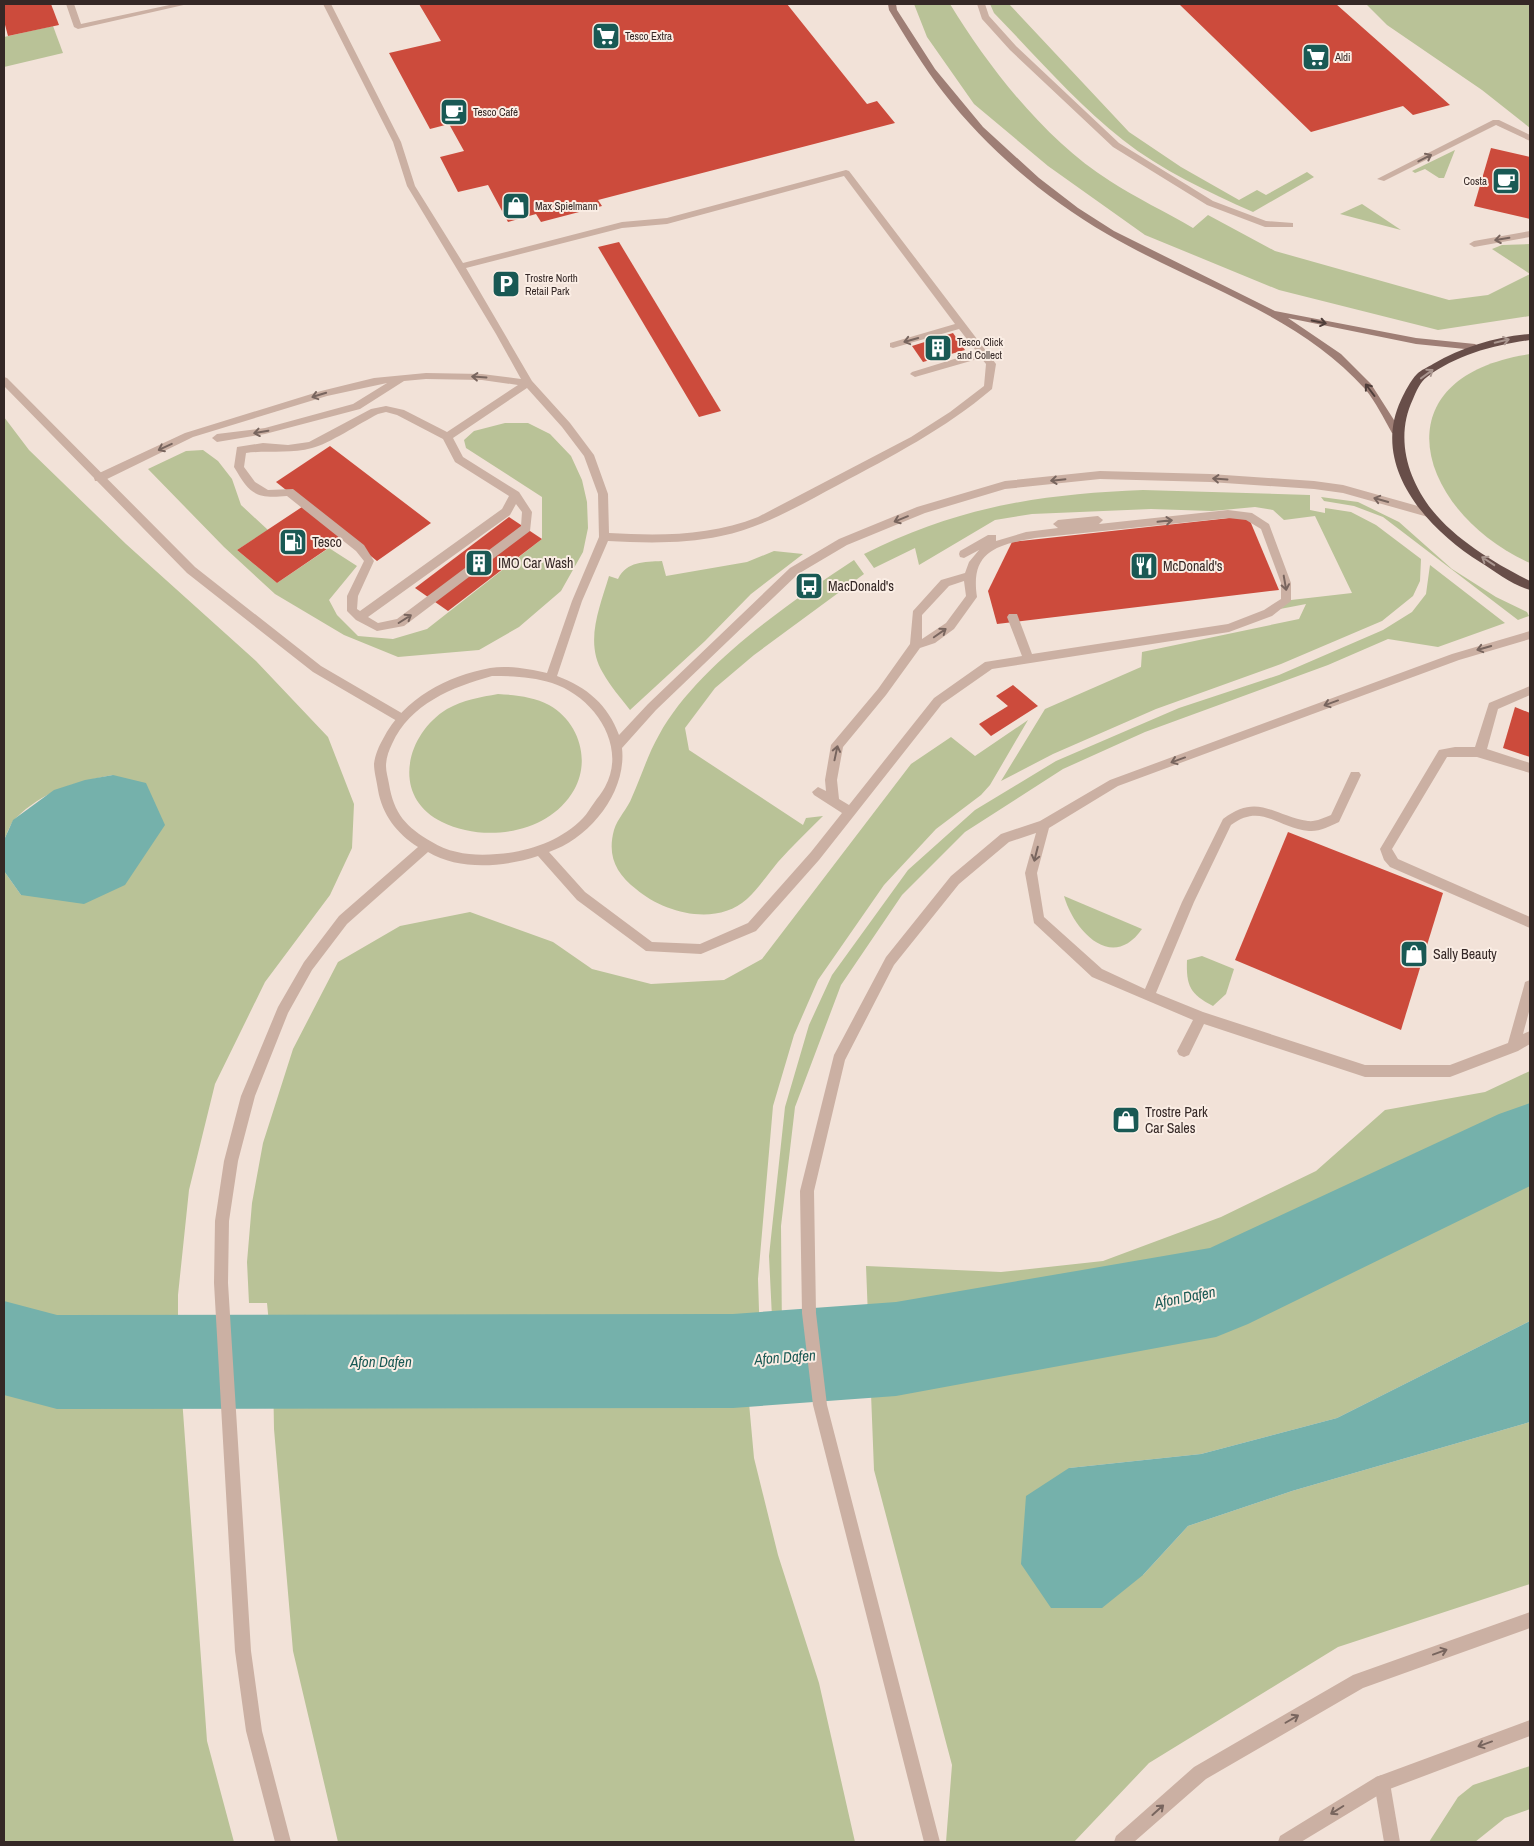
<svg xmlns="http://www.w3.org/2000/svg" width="1534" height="1846" font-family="'Archivo Narrow',sans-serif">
  <rect width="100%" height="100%" fill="#f2e2d8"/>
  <g fill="#b9c297">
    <path d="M914,4H950C989,68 1046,141 1110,181C1136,198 1166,212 1193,228L1208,215L1275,251L1449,300L1488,295L1530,274V316L1438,330L1279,290L1145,235L1048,166L974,104L927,37Z"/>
    <path d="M990,4H1009L1129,132L1181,167L1239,200L1257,190L1266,195L1307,172L1314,177L1253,212C1208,192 1161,170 1123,140C1076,103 1036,56 994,13Z"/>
    <polygon points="1366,4 1530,4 1530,128 1482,90 1387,25"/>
    <polygon points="53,26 63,53 4,67 4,37"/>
    <polygon points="1455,150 1444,178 1439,178 1425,169 1415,173 1412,171"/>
    <polygon points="1362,204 1401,230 1340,214"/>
    <polygon points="1530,244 1530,274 1492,249 1502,245"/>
    <path d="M1530,354V563C1418,513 1375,377 1530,354Z"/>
    <path d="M4,417L29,450L126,544L256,661L328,737L354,804L352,848L330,895L265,982L215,1084L189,1190L178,1295V1343L207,1741L234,1842H4V871L21,895L113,775C75,782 43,791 15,819C10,824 7,834 4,840Z"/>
    <polygon points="505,423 528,423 550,434 571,456 582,480 587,502 588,528 583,552 561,591 519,627 479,650 398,657 344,635 275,594 224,547 148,469 186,451 203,450 218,461 232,479 241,505 268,530 237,550 277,583 329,548 357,566 329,600 337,615 358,636 393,639 427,629 542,539 542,497 466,448 464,440 474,431"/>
    <path d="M1143,490L1310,495V510L1325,513V508L1351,512L1376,525L1421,559L1420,581L1413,596L1382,621L1281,664L1156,709L1053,754L1001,781L1045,709L1141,667L1142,652L1299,619L1306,604L1280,609L1291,600L1352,593L1315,516L1284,520L1273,510L1255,507L1212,511L1151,509L1032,514L995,520L919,565L915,548L874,568L864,554C957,507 1041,494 1143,490Z"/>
    <polygon points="1321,497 1358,502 1399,522 1452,569 1496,597 1527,612 1529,616 1518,620 1383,517 1354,506 1324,501"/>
    <path d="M774,551L803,554L751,594L705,641L630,710C621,698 610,686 603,673C584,642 600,607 609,576L618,579C627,561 644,562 662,561L666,576L747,562Z"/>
    <path d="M854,560L864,574L754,655L715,688L685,728L689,750L803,825L806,818L823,816C808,831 792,846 778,862C768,874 758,889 747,899C716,927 664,913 636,889C616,873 607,856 614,830C617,819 628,808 632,797C641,777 648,754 659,735C696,667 790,602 854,560Z"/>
    <polygon points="1430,565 1505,623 1438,647 1388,639 1328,665 1145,732 1063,769 965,832 902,895 841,985 795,1107 781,1226 782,1335 791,1387 779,1385 773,1338 769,1256 785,1107 809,1025 832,975 908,870 975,810 1056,761 1179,708 1279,675 1383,630 1412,612 1426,594"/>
    <path d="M498,694C516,695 534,697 549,705C579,722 591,760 574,790C549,834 484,843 442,822C391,797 405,735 447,709C463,700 481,697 498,694Z"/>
    <polygon points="1028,720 990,785 981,795 936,829 884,885 818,980 794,1035 773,1106 758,1279 760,1342 728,1356 522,1357 272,1354 267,1303 249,1303 247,1262 252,1203 263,1143 293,1049 338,962 400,926 470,912 553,942 592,969 651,984 724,980 762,959 911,764 951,737 975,756"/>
    <path d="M1064,896L1142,929C1112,972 1074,931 1064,896Z"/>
    <path d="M1202,956L1234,969L1226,994L1213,1006C1190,994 1186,986 1187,960Z"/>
    <polygon points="1530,1071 1530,1321 1337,1418 1201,1454 1069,1468 1143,1575 1188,1526 1292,1491 1530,1422 1530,1584 1338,1647 1149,1763 1074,1842 946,1842 952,1765 874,1470 866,1266 1001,1272 1103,1261 1221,1217 1316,1171 1385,1110 1485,1092"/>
    <polygon points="273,1372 586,1380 747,1381 754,1458 778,1555 819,1683 855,1842 338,1842 293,1651 274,1429"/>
    <polygon points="1530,1766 1530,1809 1505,1818 1475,1842 1429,1842 1458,1797 1473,1785"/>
  </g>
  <g fill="#75b1ab">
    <polygon points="113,775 146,783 165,825 125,885 84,904 21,895 4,871 4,840 13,820 54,790 85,780"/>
    <polygon points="1530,1321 1530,1422 1292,1491 1188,1526 1143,1575 1102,1608 1051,1608 1021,1564 1026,1496 1069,1468 1201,1454 1337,1418"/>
  </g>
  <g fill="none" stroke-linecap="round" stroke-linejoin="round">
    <g fill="#75b1ab" fill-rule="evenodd">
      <path d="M559,1324L565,1326C569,1337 570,1356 566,1367L560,1369L554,1367C550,1356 549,1337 553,1326Z"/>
      <path d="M599,1353L605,1355C609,1366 608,1388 604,1399L598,1401L592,1399C588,1388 589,1366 593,1355Z"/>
    </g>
    <polygon fill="#75b1ab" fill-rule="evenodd" points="1530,1103 1530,1186 1248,1324 1216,1337 896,1396 733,1408 57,1409 4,1395 4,1301 57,1315 733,1314 896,1302 1210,1248 1499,1114"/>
  </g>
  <g fill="#cc4b3c">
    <polygon points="4,4 51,4 59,25 8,36 4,21"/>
    <polygon points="419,4 787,4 867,104 877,101 895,123 598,200 602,206 541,222 536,214 508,222 488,185 458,192 440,157 464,151 449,124 430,129 389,53 441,41"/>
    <polygon points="1179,4 1336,4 1450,105 1413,115 1403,106 1311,132"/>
    <polygon points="1491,148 1530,157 1530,219 1474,206"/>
    <polygon points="619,242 721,411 699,417 598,247"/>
    <polygon points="953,333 965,350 923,362 912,346"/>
    <polygon points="330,446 431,523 377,561 346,536 277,583 237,550 305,505 276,482"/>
    <polygon points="1248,516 1279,590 997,624 988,591 1012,542"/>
    <polygon points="509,517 542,539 448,611 415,588"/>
    <polygon points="1013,685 1038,706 991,736 979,724 1008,706 996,696"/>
    <polygon points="1515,707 1530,713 1530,757 1503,748"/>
    <polygon points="1288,832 1443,893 1401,1030 1235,960"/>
  </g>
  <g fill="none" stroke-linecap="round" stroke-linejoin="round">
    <g fill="#cbb0a3" fill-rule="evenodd">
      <polygon points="66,4 74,4 81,24 174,4 188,4 78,29 74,27"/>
      <path d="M323,4H331L401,142L415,186L463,263L622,222L667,218L846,170L849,171L996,364L992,389C945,429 892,456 838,485C800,505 764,527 721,536C684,544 645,543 608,541L582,601L557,676C587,687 608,705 619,735L648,704L790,568L839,539L917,507L1005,481L1100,471L1210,474L1314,481L1343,485L1432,510L1433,513L1428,517L1343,493L1314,489L1210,482L1100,479L1005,489L925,513L847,545L798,574L656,710L622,748C627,792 590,838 549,852L585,892L652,942L700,944L748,923L811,852L842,813L814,795L812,792L818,787L826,791L825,780L831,745L878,689L910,644L913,611L941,580L965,573L969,562L979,550L964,558L960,557L959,554L960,551L988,535H996V541L1026,532L1058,528L1053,524L1058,520L1098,516L1103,520L1099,524L1228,510L1252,513L1269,524L1291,583V601L1272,616L1229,632L992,669L942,704L819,860L756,931L701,954L646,951L577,900L538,856C505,867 459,871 428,852L347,924L312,970L288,1013L255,1096L238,1161L229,1221L228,1283L251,1651L262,1731L291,1842H275L246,1731L235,1651L214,1283L215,1221L224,1161L241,1096L278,1007L304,962L339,916L418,847C397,834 382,814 378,790C377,782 374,772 374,764C375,755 379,746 383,739C404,698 447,676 490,668C508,665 530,669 547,673L572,601L599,537L598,494L584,456L562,427L527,388L453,438L463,457L519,492L532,512L530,531L404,626L377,631L356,620L347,611V596L364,561L356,551L287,496C255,499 250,494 234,467L237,447L263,443L288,445L309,442L371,409L386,406L404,410L447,432L518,385L482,380L426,379L404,381L360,409L265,434L217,442L212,438L217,434L265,428L353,404L387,383L327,396L193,437L103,481H95L94,478L95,475L185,433L321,391L374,378L426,373L482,374L521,379L496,334L407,186L393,142ZM844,176L955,324L890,343V347L893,348L959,329L977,352L912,372L910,374L915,377L981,358L986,364L984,386L950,412L911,437L758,517C710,536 660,536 609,533L608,494L594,455L570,423L532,381L466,268L622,228L667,224ZM386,412L397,415L443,439L455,462L509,496L502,509L360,611L357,609L358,596L374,561L364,545L293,489L268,490L255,482L244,467L246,453C268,450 290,454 312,448C329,444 360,423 378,414ZM516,504L522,512L521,526L397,619L378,623L368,617L510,515ZM1228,518L1246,520L1261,529L1281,583V599L1264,610L1228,624L1032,654L1017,614H1009L1007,617L1022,656L985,662L934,698L849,805L839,799L837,780L843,747L886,695L920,648L935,643L954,629L977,597C970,552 996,545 1035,538ZM964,581L966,596L946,623L922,639V615L949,586ZM492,676C512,676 533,677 552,683C593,696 628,745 605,787C602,793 597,798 594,803C590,808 587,814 583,818C561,841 528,852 497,854C475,856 451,854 432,842C406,827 394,814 389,784C388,778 386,772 386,766C386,758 389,750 392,744C410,704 452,687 492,676Z"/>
      <polygon points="977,4 985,4 989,16 1016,46 1119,143 1213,201 1266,221 1293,223 1293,227 1265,227 1207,205 1113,147 1010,50 982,19"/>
      <polygon points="1493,120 1499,120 1530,135 1530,141 1496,125 1384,181 1377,179"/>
      <polygon points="1530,231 1530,237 1474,247 1469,244 1474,241"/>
      <path d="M1530,631V639L1459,660L1118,786L1049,828L1037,873L1044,917L1102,969L1145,989L1182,902L1223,819C1258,792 1273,816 1308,821C1315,822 1324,818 1331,815L1351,772H1359L1361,775L1339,822C1330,826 1319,832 1309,831C1278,829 1262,802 1231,825L1194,902L1156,993L1203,1012L1365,1065H1450L1508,1043L1524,986L1525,982L1530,980V1008L1523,1034L1530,1031V1044L1518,1051L1450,1077H1365L1204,1024L1189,1055L1184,1057L1179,1055L1177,1051L1193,1020L1092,977L1034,923L1025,873L1036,833L1009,842L959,884L894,965L845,1060L814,1191L816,1313L827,1405L940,1842H924L813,1405L802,1313L800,1191L834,1055L886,957L951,876L1001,834L1040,821L1110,780L1452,654Z"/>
      <polygon points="1530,686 1530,695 1498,709 1487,749 1530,763 1530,773 1477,757 1447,757 1392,849 1398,859 1530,917 1530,928 1390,867 1384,860 1380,849 1439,750 1455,747 1475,747 1489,703"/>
      <polygon points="1382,1775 1388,1777 1390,1783 1400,1842 1384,1842 1374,1783 1376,1777"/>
    </g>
    <g fill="#cbb0a3" fill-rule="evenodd">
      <polygon points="4,377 7,378 195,567 321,666 405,715 407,718 405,721 397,721 313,672 187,573 4,386"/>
      <polygon points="1530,1612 1530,1628 1363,1688 1206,1779 1134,1842 1114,1842 1116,1836 1194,1767 1353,1675"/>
      <polygon points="1530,1720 1530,1736 1387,1790 1301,1842 1278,1842 1280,1836 1376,1777"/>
    </g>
    <path fill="#9e7e75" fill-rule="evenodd" d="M888,4H896L897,10L935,69L983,127L1039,178L1078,208L1114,231L1275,311L1416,338L1475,344L1480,347L1475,350L1416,344L1288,318L1341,354L1371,384L1401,431L1396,434L1392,433C1384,419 1376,402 1365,389C1296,312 1194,285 1107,234C1045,198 987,149 943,92C923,66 906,38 889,10Z"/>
    <path fill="#684e49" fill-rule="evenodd" d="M1530,334V340C1494,345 1456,355 1427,377C1420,382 1416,392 1413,399C1395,437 1407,478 1432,510C1456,540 1496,564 1530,581V590C1512,585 1496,572 1480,562C1427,529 1370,466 1401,400C1405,392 1410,381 1417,374C1421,370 1428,367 1433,364C1463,347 1495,337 1530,334Z"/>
  </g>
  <defs><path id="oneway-shaft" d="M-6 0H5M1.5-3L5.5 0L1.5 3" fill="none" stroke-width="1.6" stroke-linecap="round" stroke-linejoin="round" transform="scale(1.25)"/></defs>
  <g stroke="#78655e">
    <use href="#oneway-shaft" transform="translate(1425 158) rotate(-27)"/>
    <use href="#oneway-shaft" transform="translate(1502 239) rotate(171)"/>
    <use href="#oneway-shaft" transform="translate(911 340) rotate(164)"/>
    <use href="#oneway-shaft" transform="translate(479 377) rotate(-176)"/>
    <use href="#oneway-shaft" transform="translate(319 395) rotate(163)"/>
    <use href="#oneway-shaft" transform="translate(261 432) rotate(170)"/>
    <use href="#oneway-shaft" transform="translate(165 447) rotate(155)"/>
    <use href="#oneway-shaft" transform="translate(1220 479) rotate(-176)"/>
    <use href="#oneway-shaft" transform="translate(1058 480) rotate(174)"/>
    <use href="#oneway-shaft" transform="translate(1381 500) rotate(-164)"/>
    <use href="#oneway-shaft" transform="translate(901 519) rotate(158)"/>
    <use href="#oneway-shaft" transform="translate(1165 521) rotate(-6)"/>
    <use href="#oneway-shaft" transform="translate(1285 583) rotate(80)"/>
    <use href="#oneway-shaft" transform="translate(405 619) rotate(-32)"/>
    <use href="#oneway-shaft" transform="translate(940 633) rotate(-35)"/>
    <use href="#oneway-shaft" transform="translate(1484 648) rotate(164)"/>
    <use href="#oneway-shaft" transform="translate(1331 703) rotate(160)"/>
    <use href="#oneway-shaft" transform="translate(836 753) rotate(-78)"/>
    <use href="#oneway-shaft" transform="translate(1178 760) rotate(160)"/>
    <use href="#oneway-shaft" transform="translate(1036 854) rotate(104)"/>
    <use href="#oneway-shaft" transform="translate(1440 1652) rotate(-20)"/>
    <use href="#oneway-shaft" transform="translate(1292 1719) rotate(-30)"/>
    <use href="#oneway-shaft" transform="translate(1485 1744) rotate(160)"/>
    <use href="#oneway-shaft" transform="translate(1158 1810) rotate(-42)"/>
    <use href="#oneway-shaft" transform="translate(1337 1810) rotate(148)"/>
  </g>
  <g stroke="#4f3e3a">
    <use href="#oneway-shaft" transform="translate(1319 322) rotate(12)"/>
    <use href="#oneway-shaft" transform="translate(1370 390) rotate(-127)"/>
  </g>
  <g stroke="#aa968f">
    <use href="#oneway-shaft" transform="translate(1502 341) rotate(-13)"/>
    <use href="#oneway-shaft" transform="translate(1427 374) rotate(-36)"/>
    <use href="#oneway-shaft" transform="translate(1488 561) rotate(-147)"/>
  </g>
  <defs>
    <symbol id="supermarket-square" viewBox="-11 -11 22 22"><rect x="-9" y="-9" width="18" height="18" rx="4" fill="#195954" stroke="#faede4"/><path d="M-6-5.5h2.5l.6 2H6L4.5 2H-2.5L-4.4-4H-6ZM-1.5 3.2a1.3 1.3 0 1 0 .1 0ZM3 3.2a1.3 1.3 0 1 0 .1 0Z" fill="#fff"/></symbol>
    <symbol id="cafe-square" viewBox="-11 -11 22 22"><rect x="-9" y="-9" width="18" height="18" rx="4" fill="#195954" stroke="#faede4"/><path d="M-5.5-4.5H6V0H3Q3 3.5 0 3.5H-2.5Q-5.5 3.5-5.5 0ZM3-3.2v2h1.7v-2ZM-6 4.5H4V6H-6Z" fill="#fff"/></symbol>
    <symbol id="shop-square" viewBox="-11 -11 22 22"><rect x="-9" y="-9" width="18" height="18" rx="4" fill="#195954" stroke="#faede4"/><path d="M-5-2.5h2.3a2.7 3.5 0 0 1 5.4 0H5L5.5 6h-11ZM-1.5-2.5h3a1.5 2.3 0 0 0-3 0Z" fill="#fff"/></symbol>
    <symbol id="parking-square" viewBox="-11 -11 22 22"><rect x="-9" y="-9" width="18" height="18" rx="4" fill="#195954" stroke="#faede4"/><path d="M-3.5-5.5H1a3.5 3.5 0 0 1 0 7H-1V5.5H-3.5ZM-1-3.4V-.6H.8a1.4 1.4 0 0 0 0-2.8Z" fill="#fff"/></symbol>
    <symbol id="building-square" viewBox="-11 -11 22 22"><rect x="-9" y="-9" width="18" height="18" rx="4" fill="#195954" stroke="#faede4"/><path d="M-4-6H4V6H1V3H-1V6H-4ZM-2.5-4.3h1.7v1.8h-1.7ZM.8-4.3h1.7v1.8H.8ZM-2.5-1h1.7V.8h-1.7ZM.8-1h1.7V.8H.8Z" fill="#fff"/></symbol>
    <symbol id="fuel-square" viewBox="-11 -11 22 22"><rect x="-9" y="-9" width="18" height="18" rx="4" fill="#195954" stroke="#faede4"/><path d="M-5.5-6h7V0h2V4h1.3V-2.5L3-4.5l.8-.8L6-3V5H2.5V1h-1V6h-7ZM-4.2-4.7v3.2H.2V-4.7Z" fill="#fff"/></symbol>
    <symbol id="restaurant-square" viewBox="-11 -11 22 22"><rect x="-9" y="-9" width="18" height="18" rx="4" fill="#195954" stroke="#faede4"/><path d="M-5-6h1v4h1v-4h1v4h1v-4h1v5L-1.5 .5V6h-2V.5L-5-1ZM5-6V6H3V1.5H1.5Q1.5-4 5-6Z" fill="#fff"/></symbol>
    <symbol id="bus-square" viewBox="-11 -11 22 22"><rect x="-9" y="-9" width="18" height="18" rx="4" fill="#195954" stroke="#faede4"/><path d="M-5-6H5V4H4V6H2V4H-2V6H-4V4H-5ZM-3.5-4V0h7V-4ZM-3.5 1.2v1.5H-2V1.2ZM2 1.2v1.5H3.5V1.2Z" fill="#fff"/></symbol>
  </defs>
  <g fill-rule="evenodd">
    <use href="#supermarket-square" x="590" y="20" width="32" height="32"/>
    <use href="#supermarket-square" x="1300" y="41" width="32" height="32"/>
    <use href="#cafe-square" x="438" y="96" width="32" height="32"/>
    <use href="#cafe-square" x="1490" y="165" width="32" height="32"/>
    <use href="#shop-square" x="500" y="190" width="32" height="32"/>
    <use href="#parking-square" x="490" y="268" width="32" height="32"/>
    <use href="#building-square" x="922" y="332" width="32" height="32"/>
    <use href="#fuel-square" x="277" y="526" width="32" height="32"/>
    <use href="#building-square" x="463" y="547" width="32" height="32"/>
    <use href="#restaurant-square" x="1128" y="550" width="32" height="32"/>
    <use href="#bus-square" x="793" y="570" width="32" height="32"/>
    <use href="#shop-square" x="1398" y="938" width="32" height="32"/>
    <use href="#shop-square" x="1110" y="1104" width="32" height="32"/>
  </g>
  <g text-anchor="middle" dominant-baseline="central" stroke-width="4" stroke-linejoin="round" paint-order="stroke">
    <g font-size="11" fill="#352826" stroke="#faede4" text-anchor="start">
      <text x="625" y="36">Tesco Extra</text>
      <text x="1335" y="57">Aldi</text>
      <text x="473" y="112">Tesco Café</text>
      <text x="1487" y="181" text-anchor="end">Costa</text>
      <text x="535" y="206">Max Spielmann</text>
      <text x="525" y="278">Trostre North<tspan x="525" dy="13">Retail Park</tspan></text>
      <text x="957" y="342">Tesco Click<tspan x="957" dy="13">and Collect</tspan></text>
    </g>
    <g font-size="14" fill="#352826" stroke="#faede4" text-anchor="start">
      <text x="312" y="542">Tesco</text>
      <text x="498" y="563">IMO Car Wash</text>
      <text x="1163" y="566">McDonald's</text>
      <text x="828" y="586">MacDonald's</text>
      <text x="1433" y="954">Sally Beauty</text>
      <text x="1145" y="1112">Trostre Park<tspan x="1145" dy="16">Car Sales</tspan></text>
    </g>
    <g font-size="15" font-style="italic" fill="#195954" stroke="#faede4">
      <text transform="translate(1185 1297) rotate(-11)">Afon Dafen</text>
      <text transform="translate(785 1357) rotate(-4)">Afon Dafen</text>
      <text x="381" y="1361">Afon Dafen</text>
    </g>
  </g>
  <rect width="1534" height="1846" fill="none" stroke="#352826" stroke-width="10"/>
</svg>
